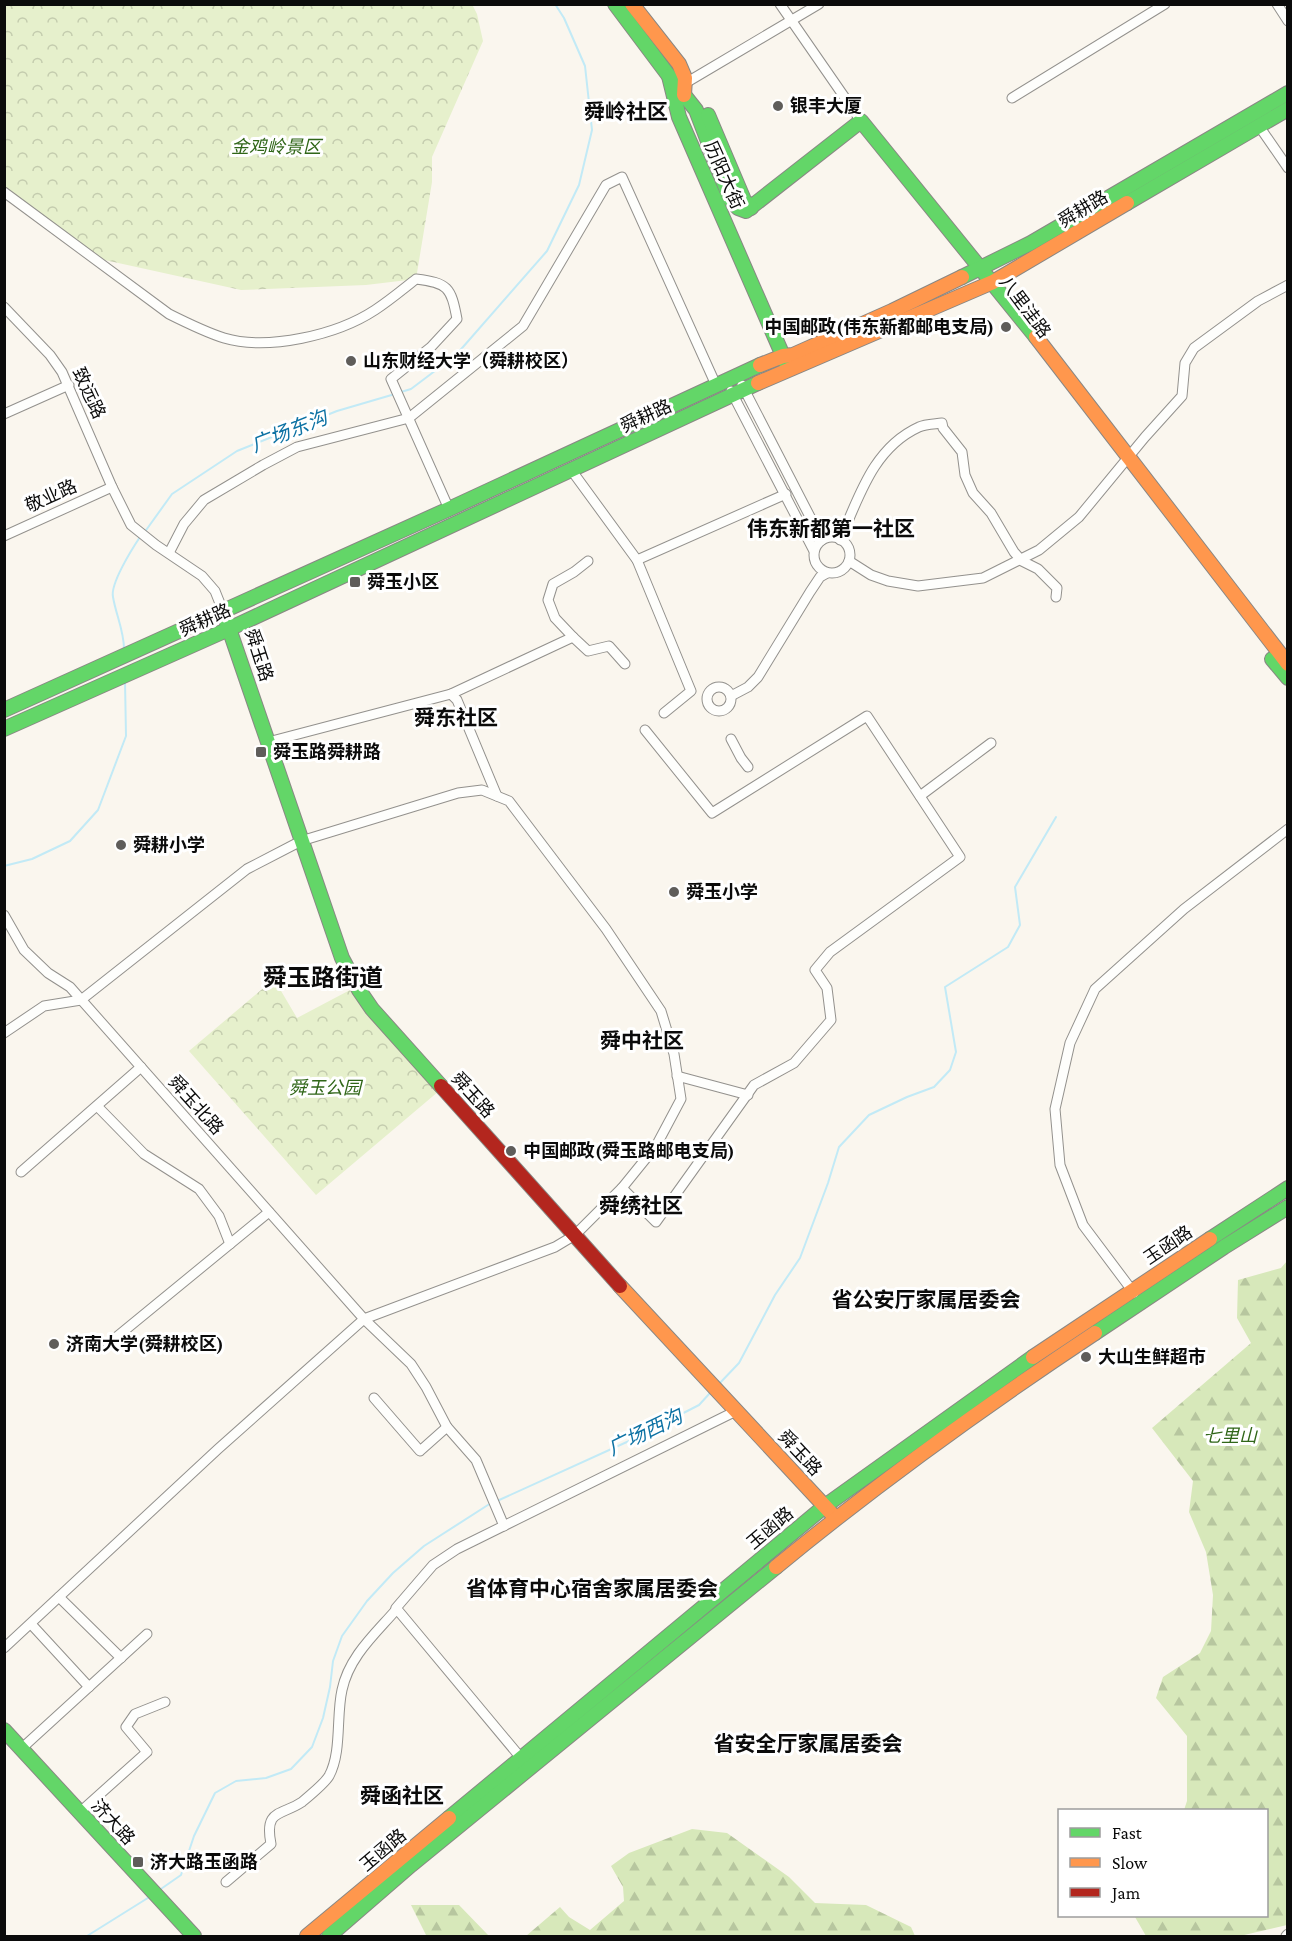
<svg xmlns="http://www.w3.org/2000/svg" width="1292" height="1941" font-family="'Crimson Pro','Noto Sans SC',serif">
  <defs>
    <pattern id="forest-firs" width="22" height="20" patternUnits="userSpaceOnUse" patternTransform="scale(1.5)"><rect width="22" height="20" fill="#d7e8ba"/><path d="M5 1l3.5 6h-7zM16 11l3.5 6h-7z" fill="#b7c69f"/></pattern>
    <pattern id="park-crowns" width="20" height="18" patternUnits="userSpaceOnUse" patternTransform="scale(1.5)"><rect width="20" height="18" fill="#e6f0cc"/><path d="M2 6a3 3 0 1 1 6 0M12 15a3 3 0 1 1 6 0" fill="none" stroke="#c4ccae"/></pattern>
  </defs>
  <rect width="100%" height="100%" fill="#faf6ee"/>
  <g fill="url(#forest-firs)">
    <polygon points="1287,1261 1287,1925 1240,1936 1146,1936 1135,1917 1136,1916 1266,1916 1266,1810 1184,1810 1187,1801 1187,1736 1156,1698 1163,1677 1200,1653 1211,1631 1213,1595 1206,1552 1189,1512 1193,1481 1152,1428 1251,1343 1237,1318 1238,1280 1281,1268"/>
    <polygon points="692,1829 727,1833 789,1877 815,1903 866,1905 911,1927 915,1936 526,1936 560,1907 569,1917 590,1930 624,1901 623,1887 611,1866 629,1853"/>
    <polygon points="411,1905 459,1905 489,1936 425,1936 426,1935"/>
  </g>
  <g fill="url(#park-crowns)">
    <polygon points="472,4 477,14 483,41 432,157 432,182 416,279 366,285 241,290 91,257 5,195 5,5"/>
    <polygon points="274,979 297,1018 350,990 439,1091 316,1195 189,1051"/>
  </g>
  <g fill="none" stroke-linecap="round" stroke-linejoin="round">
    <g stroke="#c2eaf6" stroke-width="2">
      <polyline points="401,392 411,389 456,355 547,251 579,185 592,130 585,66 564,18 555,4"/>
      <polyline points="144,533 172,494 237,451 337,411 395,394"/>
      <path d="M124,649C124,631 116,615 113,597C110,584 132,549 140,537"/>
      <polyline points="4,866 32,859 70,841 98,810 126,736 125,681"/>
      <polyline points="718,1385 739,1363 775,1295 800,1258 828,1183 839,1147 869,1115 907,1097 934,1087 950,1070 956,1052 945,987 1008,947 1020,925 1015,887 1056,817"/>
      <polyline points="497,1501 629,1441 699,1405 710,1393"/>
      <polyline points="158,1891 181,1875 194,1836 215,1793 236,1781 266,1778 291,1769 312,1747 323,1718 330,1687 333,1661 342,1636 367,1601 393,1573 424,1546 491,1503"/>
      <polyline points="87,1936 151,1896"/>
    </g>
    <defs>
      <g id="street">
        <polyline points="780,4 861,121"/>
        <polyline points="1277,4 1288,21"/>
        <polyline points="689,81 819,4"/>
        <polyline points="1012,98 1165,4"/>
        <polyline points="1259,126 1288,168"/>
        <path d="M4,192L169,314C187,323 205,332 224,338C268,351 337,335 375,310C389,301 402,290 416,279C448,283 451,287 457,319L431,347L391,379L449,509"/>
        <polyline points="4,307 50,355 62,372 112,487 131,525 156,545 202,576 215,591 223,611"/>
        <polyline points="742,385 822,540"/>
        <polyline points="731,391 814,551"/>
        <polyline points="4,414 69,385"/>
        <polyline points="572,471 637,560 691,691 664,713"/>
        <polyline points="4,536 112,487"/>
        <circle cx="832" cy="555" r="18"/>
        <path d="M840,540C859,497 873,448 919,427C925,424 935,424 942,423L943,428L962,452L965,475L973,493L991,513L1014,552L1022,561L1038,569L1057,588L1056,597"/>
        <polyline points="169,553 184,524 204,500 263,465 297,447 409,418 523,326 606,185 622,177 716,385"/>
        <polyline points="637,560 786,494"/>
        <polyline points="849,561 871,575 888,581 918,586 983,578 1039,550 1079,517 1145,437 1182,396 1185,363 1194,348 1258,301 1288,285"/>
        <polyline points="573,637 588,651 609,646 625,664"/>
        <circle cx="719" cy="699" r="12"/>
        <polyline points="451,694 573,637 555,618 548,600 553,584 574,572 588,561"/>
        <polyline points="731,696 748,687 758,677 810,592 820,577 827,573"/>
        <polyline points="731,739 741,758 748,767"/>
        <polyline points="268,742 451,694 457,700 497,796"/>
        <polyline points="920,796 991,743"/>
        <polyline points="4,915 24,950 48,973 70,987 364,1319 411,1364 426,1387 447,1427"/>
        <polyline points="4,1033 44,1006 81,1000 247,869 301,841 458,793 482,790 509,801 606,929 661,1011 674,1054 681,1099 656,1146 622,1188"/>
        <polyline points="677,1076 748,1095"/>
        <polyline points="97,1106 144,1154 199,1189 219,1216 230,1244"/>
        <polyline points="21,1172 141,1067"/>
        <polyline points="1134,1293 1083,1225 1060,1165 1055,1109 1070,1043 1095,989 1184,909 1288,829"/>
        <polyline points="108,1344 269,1212"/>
        <polyline points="374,1398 420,1451 447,1427 476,1460 504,1526"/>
        <polyline points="59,1597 121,1658"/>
        <polyline points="31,1624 89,1687"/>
        <polyline points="4,1648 218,1449 364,1319 555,1247 575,1235 622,1188 656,1222 754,1085 794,1063 831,1020 827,988 815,970 830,952 960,857 867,716 712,813 645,730"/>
        <polyline points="21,1749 147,1634"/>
        <polyline points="521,1758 396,1608 433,1565 457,1549 736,1411"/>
        <polyline points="80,1812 147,1752 126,1727 135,1714 165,1702"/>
        <path d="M226,1882L271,1844C264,1809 281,1816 302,1802C308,1797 325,1783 329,1776C342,1752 336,1716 342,1690C349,1657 374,1635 395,1611"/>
        <polyline points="1286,1936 1288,1934"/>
      </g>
      <g id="fast">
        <polyline points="615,4 669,76 679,117 787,365"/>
        <polyline points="669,76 696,110 730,199 738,208 746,211 861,121 1036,337"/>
        <polyline points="708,115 744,200 751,208"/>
        <polyline points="1127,203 1288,109"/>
        <polyline points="962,277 1031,243 1288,93"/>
        <polyline points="223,611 342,958 359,990 372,1009 441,1086"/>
        <polyline points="1272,659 1288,678"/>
        <polyline points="4,710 449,509 760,365"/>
        <polyline points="4,729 231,628 758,383"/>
        <polyline points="1210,1239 1288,1188"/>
        <polyline points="1095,1333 1224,1247 1288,1207"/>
        <polyline points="4,1730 194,1936"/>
        <polyline points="449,1818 825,1506 1033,1357"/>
        <polyline points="329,1936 411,1865 776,1567"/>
      </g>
      <g id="slow">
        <polyline points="632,4 679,64 685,78 684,95"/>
        <polyline points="1036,337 1288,664"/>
        <polyline points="760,365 783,356 793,355 892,311 962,277"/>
        <polyline points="758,383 993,282 1127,203"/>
        <polyline points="620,1286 832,1514"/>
        <polyline points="1033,1357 1210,1239"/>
        <path d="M776,1567C878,1483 985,1406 1095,1333"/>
        <polyline points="307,1936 449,1818"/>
      </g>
      <polyline id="jam" points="441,1086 620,1286"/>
    </defs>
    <use href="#street" stroke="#93918d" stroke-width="11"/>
    <use href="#fast" stroke="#898784" stroke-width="16"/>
    <use href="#slow" stroke="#898784" stroke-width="16"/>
    <use href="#jam" stroke="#898784" stroke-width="16"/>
    <use href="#street" stroke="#fefefc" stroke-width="9"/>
    <use href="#fast" stroke="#63d668" stroke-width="14"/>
    <use href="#slow" stroke="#ff974d" stroke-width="14"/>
    <use href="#jam" stroke="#b3261e" stroke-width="14"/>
  </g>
  <g fill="#5f5d5a" stroke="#fff" stroke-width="2">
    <circle cx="778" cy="106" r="6"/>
    <circle cx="1006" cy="327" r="6"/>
    <circle cx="351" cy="361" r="6"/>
    <rect x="349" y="576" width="12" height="12" rx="3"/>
    <rect x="255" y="746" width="12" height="12" rx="3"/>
    <circle cx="121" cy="845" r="6"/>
    <circle cx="674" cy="892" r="6"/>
    <circle cx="511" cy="1151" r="6"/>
    <circle cx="54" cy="1344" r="6"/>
    <circle cx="1086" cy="1357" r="6"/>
    <rect x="132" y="1856" width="12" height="12" rx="3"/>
  </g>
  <g text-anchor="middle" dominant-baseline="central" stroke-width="6" stroke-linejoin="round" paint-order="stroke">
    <g font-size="18" font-weight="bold" fill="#0b0b0b" stroke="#fff" text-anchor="start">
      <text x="790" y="106">银丰大厦</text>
      <text x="994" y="327" text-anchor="end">中国邮政(伟东新都邮电支局)</text>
      <text x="363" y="361">山东财经大学（舜耕校区）</text>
      <text x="367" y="582">舜玉小区</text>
      <text x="273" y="752">舜玉路舜耕路</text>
      <text x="133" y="845">舜耕小学</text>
      <text x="686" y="892">舜玉小学</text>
      <text x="523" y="1151">中国邮政(舜玉路邮电支局)</text>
      <text x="66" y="1344">济南大学(舜耕校区)</text>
      <text x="1098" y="1357">大山生鲜超市</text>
      <text x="150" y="1862">济大路玉函路</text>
    </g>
    <g font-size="18" font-style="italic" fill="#306618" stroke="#fff">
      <text x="276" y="147">金鸡岭景区</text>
      <text x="325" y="1088">舜玉公园</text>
      <text x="1230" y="1436">七里山</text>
    </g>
    <g font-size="18" fill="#0b0b0b" stroke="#fff">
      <text transform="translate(724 175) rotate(66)">历阳大街</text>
      <text transform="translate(1083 209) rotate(-31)">舜耕路</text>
      <text transform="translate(1025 307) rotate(53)">八里洼路</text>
      <text transform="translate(89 393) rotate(65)">致远路</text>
      <text transform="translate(646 416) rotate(-25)">舜耕路</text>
      <text transform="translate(51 496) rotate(-24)">敬业路</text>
      <text transform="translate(205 620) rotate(-24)">舜耕路</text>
      <text transform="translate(259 655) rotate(72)">舜玉路</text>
      <text transform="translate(473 1095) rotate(48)">舜玉路</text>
      <text transform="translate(196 1105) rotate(48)">舜玉北路</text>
      <text transform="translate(1168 1245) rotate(-34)">玉函路</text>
      <text transform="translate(800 1453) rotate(47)">舜玉路</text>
      <text transform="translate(770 1528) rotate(-40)">玉函路</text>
      <text transform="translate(113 1822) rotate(47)">济大路</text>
      <text transform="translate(383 1850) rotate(-40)">玉函路</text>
    </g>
    <g font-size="20" font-style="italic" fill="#0d72a4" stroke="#fff">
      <text transform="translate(289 431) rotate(-22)">广场东沟</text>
      <text transform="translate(645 1432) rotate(-26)">广场西沟</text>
    </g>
    <g font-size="21" font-weight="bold" fill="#0b0b0b" stroke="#fff">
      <text x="626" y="112">舜岭社区</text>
      <text x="831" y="529">伟东新都第一社区</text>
      <text x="456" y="718">舜东社区</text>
      <text x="642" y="1041">舜中社区</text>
      <text x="641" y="1206">舜绣社区</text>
      <text x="926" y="1300">省公安厅家属居委会</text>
      <text x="592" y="1589">省体育中心宿舍家属居委会</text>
      <text x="808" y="1744">省安全厅家属居委会</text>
      <text x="402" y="1796">舜函社区</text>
    </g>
    <g font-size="24" font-weight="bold" fill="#0b0b0b" stroke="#fff">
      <text x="323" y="977">舜玉路街道</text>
    </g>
  </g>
  <rect width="1292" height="1941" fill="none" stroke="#0b0b0b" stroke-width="12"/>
  <rect x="1058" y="1809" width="210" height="108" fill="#ffffff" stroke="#9d9d9d" stroke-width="1.5"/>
  <rect x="1070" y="1828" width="30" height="9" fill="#63d668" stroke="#9d9d9d" stroke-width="1.5"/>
  <text x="1112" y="1839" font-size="18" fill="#0b0b0b">Fast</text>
  <rect x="1070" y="1858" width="30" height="9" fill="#ff974d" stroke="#9d9d9d" stroke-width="1.5"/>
  <text x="1112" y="1869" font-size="18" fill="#0b0b0b">Slow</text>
  <rect x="1070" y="1888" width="30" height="9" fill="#b3261e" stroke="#9d9d9d" stroke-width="1.5"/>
  <text x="1112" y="1899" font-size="18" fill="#0b0b0b">Jam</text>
</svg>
